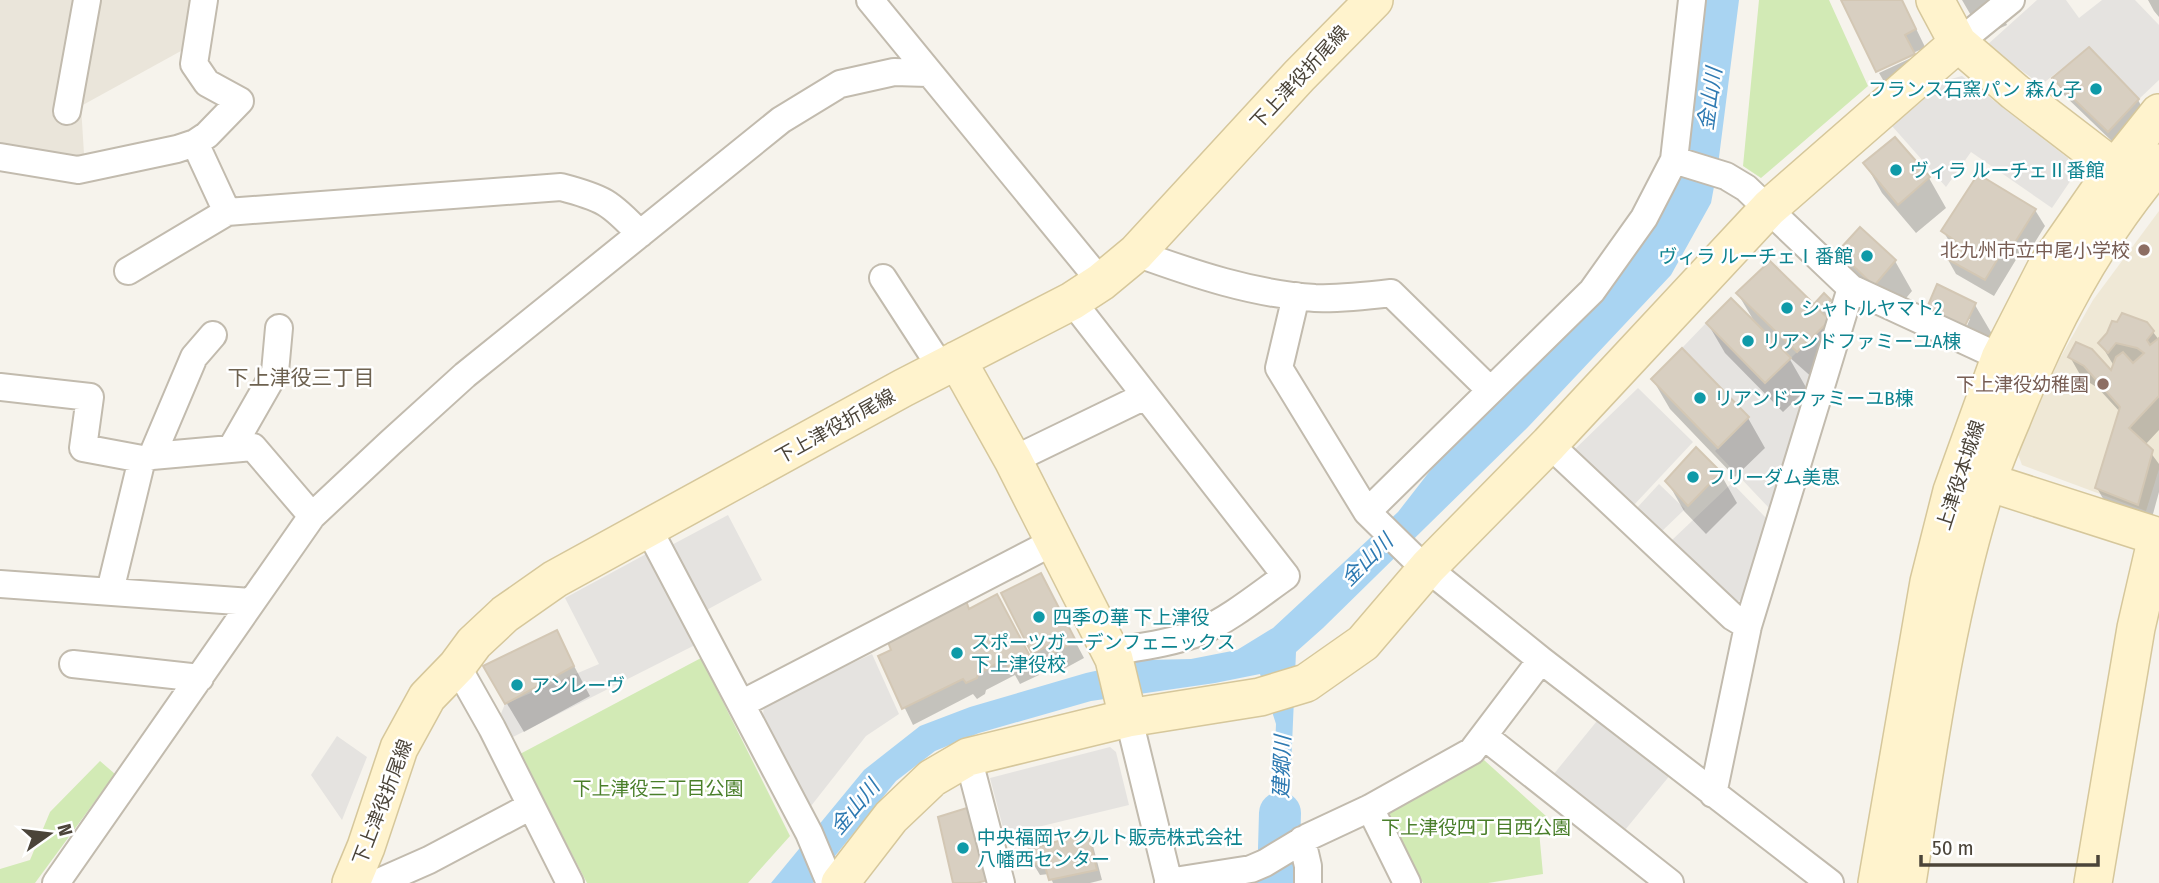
<svg xmlns="http://www.w3.org/2000/svg" width="2159" height="883" font-family="'Fira Sans Condensed','Noto Sans JP',sans-serif">
<rect width="100%" height="100%" fill="#f6f3ec"/>
<path fill="#eae5da" d="M0,0H198L190,46L81,106L84,154L67,156L0,144Z"/>
<path fill="#efe8d6" d="M2159,211V469L2146,511L2022,465L2018,454L2031,420L2059,360L2093,300Z"/>
<path fill="#d2eab5" d="M1759,0H1829L1868,86L1761,178L1743,166Z
M701,658L790,836L748,883H587L520,754Z
M1484,760L1547,817L1539,831L1543,874L1488,883H1423L1388,819V809Z
M100,761L115,774L35,883H0V869L30,860L50,812Z"/>
<path fill="#e5e3e0" d="M2037,0H2066L2079,18L2102,0H2135L2159,25V80L2139,99L2089,47L2041,85L1987,45Z
M1962,76L2068,158L2071,180L2052,208L1971,152L1946,187L1892,126L1947,80Z
M1830,320L1769,508L1715,451L1749,417L1682,348L1706,323L1765,383Z
M1638,388L1693,442L1633,506L1574,450Z
M1732,483L1767,519L1744,600L1731,602L1672,540Z
M1659,484L1685,509L1660,533L1635,510Z
M728,515L762,580L701,613L666,548Z
M648,553L697,644L511,738L500,716L505,704L599,664L565,598Z
M872,654L899,714L866,736L811,806L763,717L764,703Z
M1601,716L1671,774L1625,830L1553,775Z
M337,736L367,757L342,820L311,775Z
M1110,747L1116,752L1129,805L1005,835L990,778Z"/>
<path fill="#a9d4f2" d="M1705,0H1739L1718,165L1711,203L1671,275L1529,426L1323,628L1296,652L1288,838L1271,845L1276,724L1260,674L1215,683L1091,701L979,733L935,751L896,781L813,883H771L864,770L920,726L970,707L1086,673L1145,660L1191,659L1237,650L1273,628L1398,512L1433,467L1612,288L1656,221L1687,156Z"/>
<path fill="#0003" fill-rule="evenodd" d="M1843,0H1902L1927,51L1890,92L1879,73L1924,52L1922,49L1877,69Z
M1962,0H1995L2007,25L1983,36Z
M2148,0H2159V17L2154,11Z
M2055,79L2138,100L2147,116L2118,147L2064,95Z
M1865,163L1929,178L1946,208L1916,233L1882,193Z
M2035,210L2045,226L2024,260L2017,258L1994,296L1956,274L1947,258L1954,249L1943,231Z
M1840,252L1895,261L1912,291L1892,315L1857,282Z
M1738,294L1814,307L1829,301L1846,331L1815,380L1788,356L1807,389L1783,412L1725,353L1708,324L1754,321Z
M1975,305L1992,334L1981,357L1928,309ZM1966,319H1970L1962,337L1959,336Z
M2153,332L2159,340V430L2145,445L2159,464V492L2150,525L2109,509L2097,488L2120,412L2098,388L2082,378L2070,357L2111,373L2114,366L2100,343Z
M1653,380L1748,418L1765,448L1735,477L1670,409Z
M1720,473L1737,503L1706,534L1684,511L1667,481Z
M1049,592L1084,658L1062,670L1058,662L1043,669L1034,653Z
M969,611L1006,612L1039,675L1020,684L1015,675L986,690L985,694L977,699L973,694L913,725L880,657Z
M556,632L590,696L524,732L485,667Z
M1087,835L1093,846L1102,880L1090,883H1053L1049,874L1040,875L1034,865Z"/>
<g fill="none" stroke-linecap="round" stroke-linejoin="round">
<path stroke="#a9d4f2" stroke-width="42" d="M1278,883L1280,813"/>
</g>
<path fill="#d8cfc1" stroke="#d3c7b4" stroke-width="2" d="M1841,0H1902L1916,29L1905,35L1915,54L1876,72Z
M2089,47L2139,99L2108,132L2052,78Z
M1895,137L1930,177L1898,205L1863,163Z
M1978,174L2036,209L2014,244L2008,242L1985,280L1945,258L1957,242L1941,231Z
M1860,227L1896,260L1874,286L1838,251Z
M1770,261L1814,304L1824,293L1831,300L1820,311L1830,320L1797,352L1736,293Z
M1937,284L1976,303L1964,328L1926,310Z
M1731,298L1791,358L1765,383L1706,323Z
M2122,313L2147,322L2154,331L2147,340L2150,345L2159,338V396L2129,428L2153,450L2138,505L2095,488L2120,407L2084,366L2068,357L2076,342L2092,349L2111,370L2116,357L2123,352L2133,363L2144,353L2137,348L2116,343L2108,353L2098,343L2107,333L2112,321L2117,322Z
M1682,348L1749,417L1718,448L1651,379Z
M1696,447L1721,472L1688,506L1665,481Z
M1041,573L1076,641L1051,654L1047,646L1032,654L1001,593Z
M997,594L1031,658L1009,668L1005,659L978,674L977,678L966,683L963,679L902,709L878,656L891,650L888,642L966,601L969,609Z
M557,630L574,666L505,704L483,666Z
M970,807L988,880L977,883H953L938,817Z
M1088,833L1097,870L1049,880L1044,863L1032,865L1029,849Z"/>
<g fill="none" stroke-linecap="round" stroke-linejoin="round">
<g stroke="#c2bbae" stroke-width="30">
<path id="street" d="M870,0L1101,282
M1958,43L2011,0
M67,111L87,0
M0,157L78,170L177,149L195,143L207,135L240,101L207,83L194,64L204,0
M1674,160L1726,176L1746,188L1851,288L2015,364
M227,212L561,187C603,198 610,202 640,234
M1136,253C1194,274 1253,294 1315,298C1340,299 1366,296 1391,293L1490,390
M128,271L227,212L195,143
M883,278L942,369
M1296,296L1279,368L1367,512L1412,556L1541,660L1830,883
M1072,301L1286,576C1259,595 1230,619 1200,632C1172,643 1140,647 1110,652
M0,387L90,397L83,448L142,459L152,456L253,447L312,516
M1549,444L1733,617L1748,626
M231,449L275,372L279,328
M152,456L194,357L213,335
M1013,460L1145,396
M1367,512L1592,291L1644,218L1674,160L1692,0
M648,528L809,833L830,883
M0,584L251,602
M110,591L142,459
M73,664L200,678
M457,666L492,728L570,883
M1125,703L1169,883
M741,704L1055,541
M1485,737L1670,883
M968,757L1001,883
M1713,794L1748,626L1851,288
M1370,808L1407,883
M1302,840L1308,866V883
M1168,882L1251,869L1265,863L1308,837L1370,808L1472,751L1541,660
M56,883L312,516L390,443L465,375L781,120L840,84L894,72L928,73
M377,883L429,860L531,806"/>
</g>
<g stroke="#d6c79b" stroke-width="40">
<path id="secondary" d="M1935,0L1958,43L2015,92L2135,184
M957,360L1013,460L1114,659L1124,701
M1963,474L2159,537
M351,883L366,847L399,748L427,697L457,666L474,643L505,614L555,579L903,388L1072,301L1101,282L1136,253L1299,76L1374,0
M840,883L891,817L932,778L968,757L1128,718L1260,697L1306,683L1363,643L1428,567L1549,444L1769,208L1958,43
M1877,883L1929,582L1952,491L2000,358L2047,266L2115,168L2159,113
M1907,883C1928,749 1946,612 1987,483C1994,461 2003,440 2012,419C2049,325 2094,240 2159,163
M2093,883L2136,628L2157,537"/>
</g>
<use href="#street" stroke="#fff" stroke-width="26"/>
<use href="#secondary" stroke="#fff3cd" stroke-width="37"/>
</g>
<g fill="#0f9aa8" stroke="#fff" stroke-width="2.5">
<circle cx="2096" cy="89" r="7"/>
<circle cx="1896" cy="170" r="7"/>
<circle cx="1867" cy="256" r="7"/>
<circle cx="1787" cy="308" r="7"/>
<circle cx="1748" cy="341" r="7"/>
<circle cx="1700" cy="398" r="7"/>
<circle cx="1693" cy="477" r="7"/>
<circle cx="1039" cy="617" r="7"/>
<circle cx="957" cy="653" r="7"/>
<circle cx="517" cy="685" r="7"/>
<circle cx="963" cy="848" r="7"/>
</g>
<g fill="#8d6e63" stroke="#fff" stroke-width="2.5">
<circle cx="2144" cy="250" r="7"/>
<circle cx="2103" cy="384" r="7"/>
</g>
<g text-anchor="middle" stroke-width="5" stroke-linejoin="round" paint-order="stroke">
<g font-size="19" fill="#4b4439" stroke="#fff">
<text transform="translate(1299 77) rotate(-47)" y="7">下上津役折尾線</text>
<text transform="translate(835 426) rotate(-29)" y="7">下上津役折尾線</text>
<text transform="translate(1960 475) rotate(-72)" y="7">上津役本城線</text>
<text transform="translate(382 802) rotate(-69)" y="7">下上津役折尾線</text>
</g>
<g font-size="19" fill="#0d838f" stroke="#fff" text-anchor="start">
<text x="2082" y="96" text-anchor="end">フランス石窯パン 森ん子</text>
<text x="1910" y="177">ヴィラ ルーチェⅡ番館</text>
<text x="1853" y="263" text-anchor="end">ヴィラ ルーチェⅠ番館</text>
<text x="1801" y="315">シャトルヤマト2</text>
<text x="1762" y="348">リアンドファミーユA棟</text>
<text x="1714" y="405">リアンドファミーユB棟</text>
<text x="1707" y="484">フリーダム美恵</text>
<text x="1053" y="624">四季の華 下上津役</text>
<text x="971" y="649">スポーツガーデンフェニックス<tspan x="971" dy="22">下上津役校</tspan></text>
<text x="531" y="692">アンレーヴ</text>
<text x="977" y="844">中央福岡ヤクルト販売株式会社<tspan x="977" dy="22">八幡西センター</tspan></text>
</g>
<g font-size="19" fill="#785e54" stroke="#fff" text-anchor="end">
<text x="2130" y="257">北九州市立中尾小学校</text>
<text x="2089" y="391">下上津役幼稚園</text>
</g>
<g font-size="19" fill="#4a7f2a" stroke="#fff">
<text x="658" y="795">下上津役三丁目公園</text>
<text x="1476" y="834">下上津役四丁目西公園</text>
</g>
<g font-size="21" font-style="italic" fill="#2e7ab2" stroke="#fff">
<text transform="translate(1710 99) rotate(-82)" y="7">金山川</text>
<text transform="translate(1367 560) rotate(-45)" y="7">金山川</text>
<text transform="translate(1282 767) rotate(-88)" y="7">建郷川</text>
<text transform="translate(855 807) rotate(-50)" y="7">金山川</text>
</g>
<g font-size="21" fill="#6e6250" stroke="#fff">
<text x="301" y="385">下上津役三丁目</text>
</g>
</g>
<g transform="translate(49 834) rotate(76)" stroke="#ffffff" stroke-width="5" paint-order="stroke">
<path d="M0-5L12 26L0 18L-12 26Z" fill="#4b4439"/>
<text y="-10" font-size="19" font-weight="bold" text-anchor="middle" fill="#4b4439">N</text>
</g>
<path d="M1921 855v10h177v-10" fill="none" stroke="#4b4439" stroke-width="3.5"/>
<text x="1932" y="855" font-size="21" fill="#4b4439" stroke="#ffffff" stroke-width="5" paint-order="stroke">50 m</text>
</svg>
